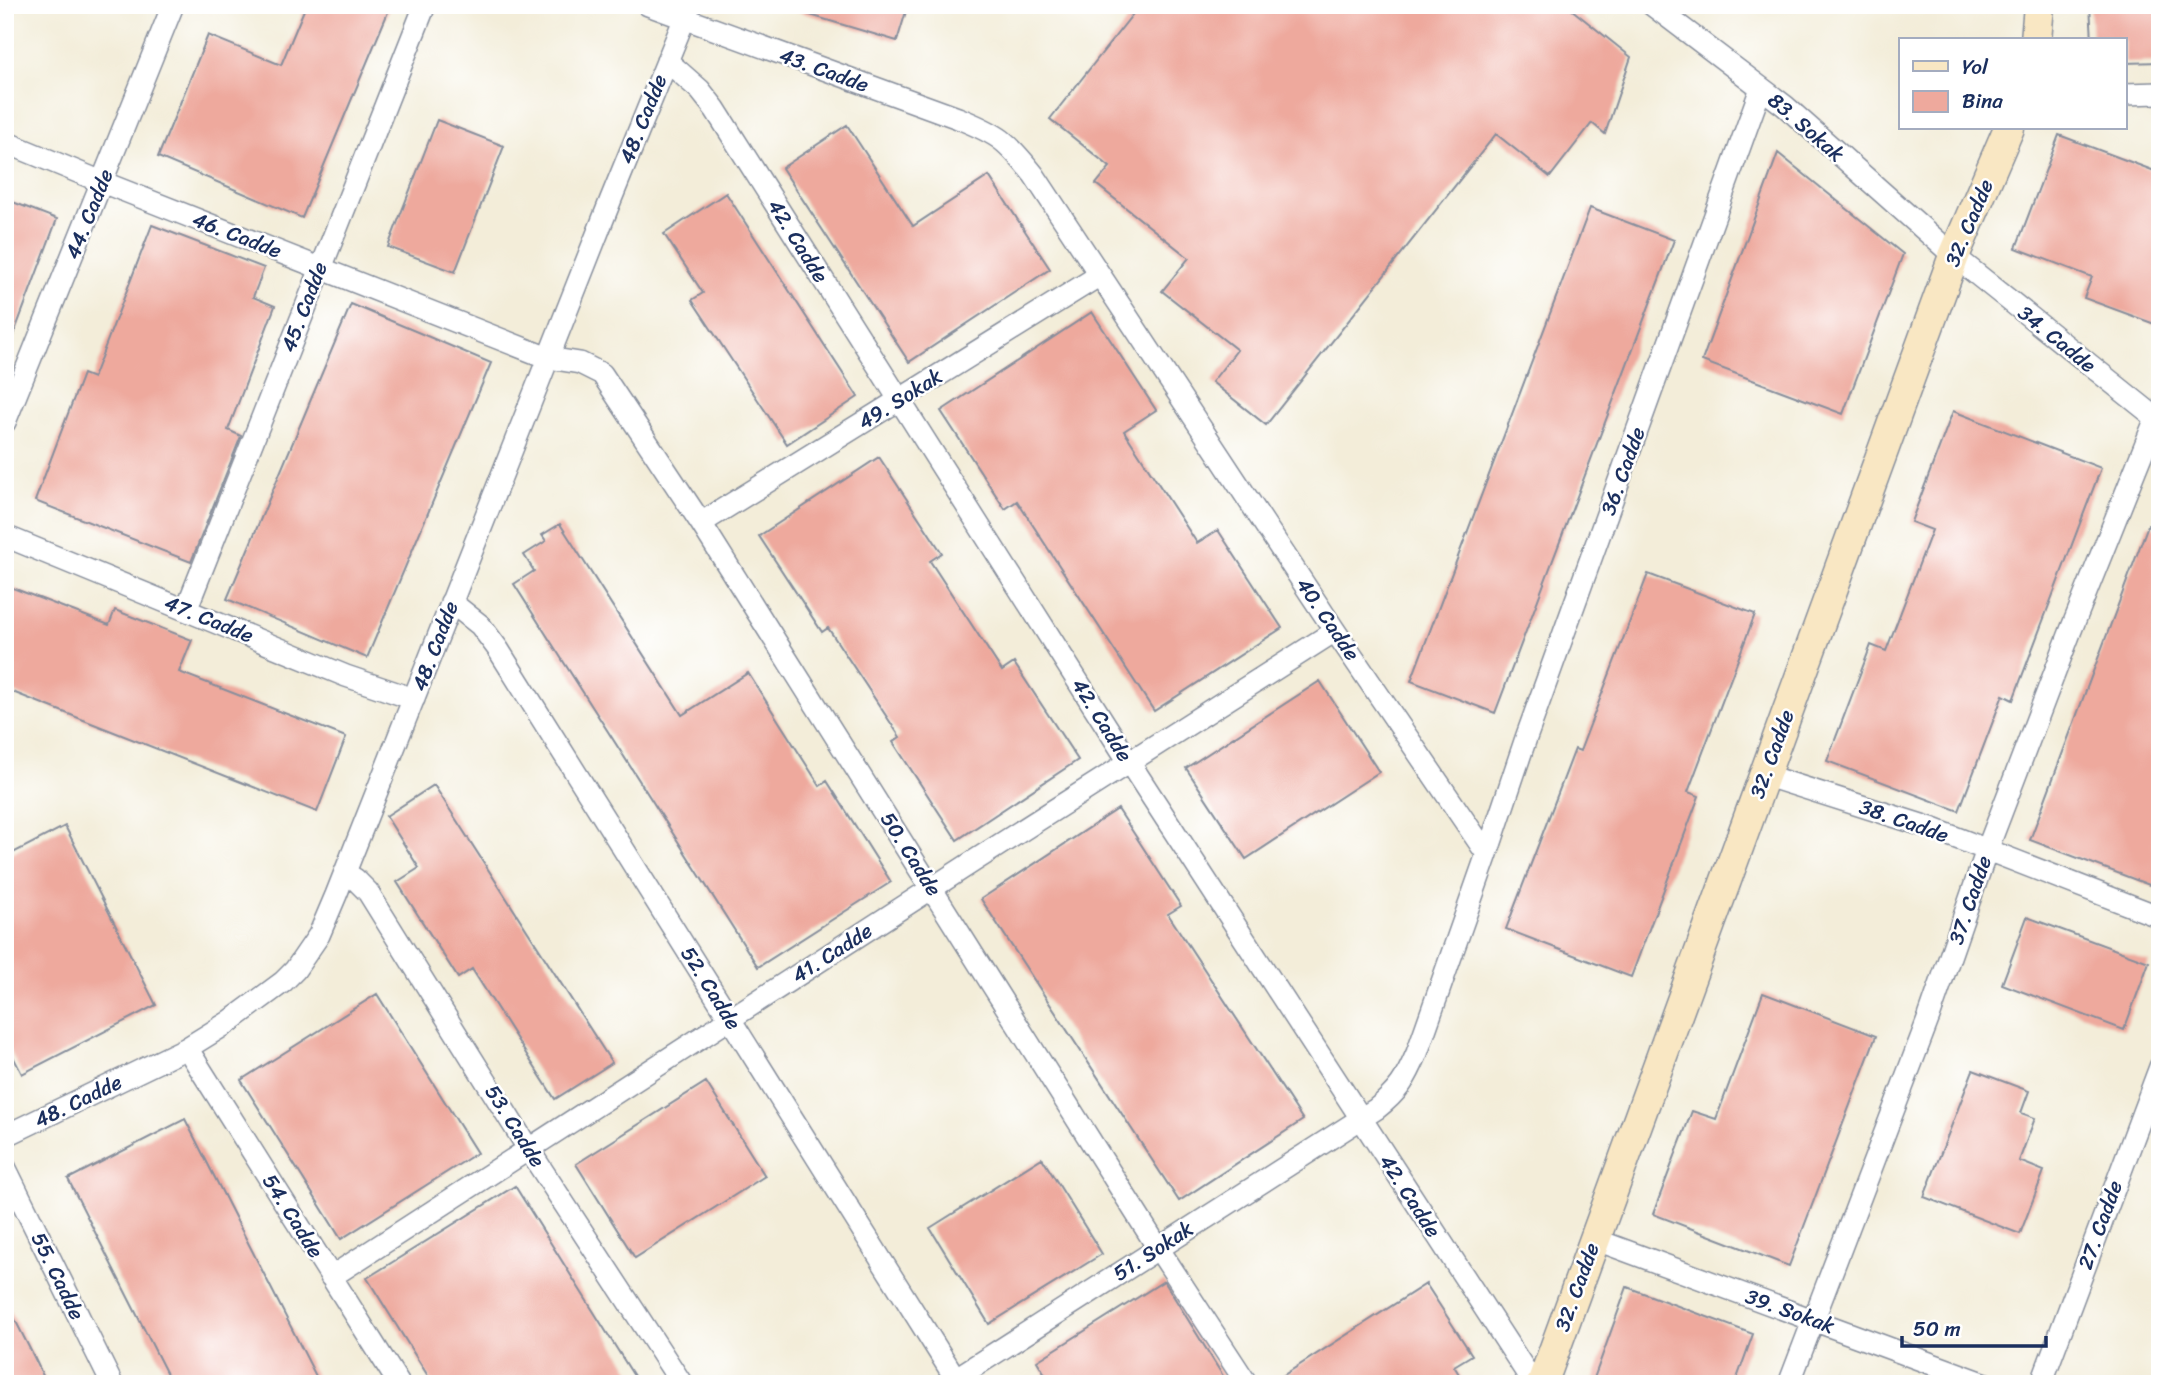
<svg xmlns="http://www.w3.org/2000/svg" width="2165" height="1389" font-family="Sriracha,sans-serif">
<rect width="100%" height="100%" fill="#fff"/>
<filter id="ink" filterUnits="userSpaceOnUse"><feTurbulence type="fractalNoise" baseFrequency=".0143" numOctaves="2"/><feDisplacementMap in="SourceGraphic" scale="14" xChannelSelector="R" yChannelSelector="G"/><feConvolveMatrix kernelMatrix="1 2 1 2 8 2 1 2 1" color-interpolation-filters="sRGB"/></filter>
<filter id="wash" filterUnits="userSpaceOnUse"><feTurbulence type="fractalNoise" baseFrequency=".00686" numOctaves="4" result="noise"/><feDisplacementMap in="SourceGraphic" scale="28" xChannelSelector="R" yChannelSelector="G"/><feGaussianBlur stdDeviation="1.57" result="paint"/><feColorMatrix in="noise" values="0 0 0 0 0 0 0 0 0 0 0 0 0 0 0 0 0 1.4 0 .05"/><feComposite in="paint" operator="in"/></filter>
<g filter="url(#wash)">
<rect width="100%" height="100%" fill="#f3edd9"/>
<g id="blocks">
<path fill="#eea99d" d="M306,5H391L302,218L158,157L208,35L281,65Z
M790,5H908L897,41L790,9Z
M1140,5H1566L1631,57L1605,134L1592,123L1550,177L1496,134L1266,425L1212,382L1237,350L1162,291L1189,258L1096,184L1110,167L1050,119Z
M2090,5H2160V62L2125,63V40H2092Z
M437,120L504,146L455,272L388,247Z
M847,125L913,226L989,176L1050,269L909,362L782,168Z
M2059,135L2160,173V326L2084,298L2092,277L2016,248Z
M1778,153L1903,254L1843,414L1702,361Z
M726,193L858,397L787,444L692,300L703,293L664,234Z
M5,199L57,219L7,352L5,351Z
M1590,208L1674,240L1495,713L1411,681Z
M152,225L264,268L253,297L275,306L228,430L241,436L191,562L35,501L83,374L93,378Z
M351,304L491,363L367,658L227,599Z
M1092,312L1156,410L1124,431L1197,543L1218,530L1282,628L1154,711L1017,501L1005,509L941,411Z
M1953,411L2101,468L2013,700L2003,695L1959,811L1827,761L1871,645L1886,651L1932,530L1911,522Z
M879,457L942,553L930,561L1002,671L1014,663L1078,760L957,840L893,742L900,737L828,628L822,632L759,536Z
M560,524L682,715L748,673L820,786L827,781L891,882L758,967L514,584L534,571L524,555L546,541L542,535Z
M2148,525L2160,529V889L2030,840Z
M1648,574L1755,614L1688,792L1699,796L1631,977L1506,929L1575,749L1580,751Z
M5,585L109,625L115,610L192,640L179,672L346,737L317,812L5,689Z
M1320,681L1379,772L1246,859L1186,768Z
M434,785L612,1063L555,1099L472,969L458,978L397,882L419,868L386,816Z
M1118,809L1181,906L1168,914L1303,1120L1179,1201L981,899Z
M65,826L156,1005L22,1074L5,1041V857Z
M2027,917L2149,962L2124,1030L2002,984Z
M1763,993L1876,1036L1789,1266L1653,1214L1692,1111L1716,1119Z
M377,994L477,1153L341,1239L241,1080Z
M1973,1070L2029,1091L2021,1113L2035,1118L2019,1161L2044,1171L2020,1234L1924,1197Z
M706,1082L765,1176L635,1258L576,1164Z
M185,1119L320,1384H172L68,1179Z
M1042,1158L1102,1254L989,1324L930,1228Z
M515,1186L617,1349L639,1384H433L367,1278Z
M1164,1281L1228,1384H1051L1037,1361Z
M1426,1284L1472,1355L1454,1366L1465,1384H1270Z
M1627,1287L1753,1334L1735,1384H1592Z
M5,1300L34,1357L47,1384H5Z"/>
</g>
</g>
<g filter="url(#ink)">
<use href="#blocks" fill-opacity="0" stroke="#878e9c" stroke-width="2"/>
<g fill="none" stroke-linecap="round" stroke-linejoin="round">
<g stroke="#878e9c" stroke-width="24">
<path id="street" d="M648,5L958,118C1000,135 1006,140 1034,175L1335,631L1487,854L1417,1053C1406,1079 1399,1091 1376,1109L947,1384
M1652,5L1785,106L1954,256L2160,421
M667,61L700,90L715,109L1129,762L1534,1384
M2125,94L2160,93
M5,142L102,182L548,358L580,363L602,374L701,523L1158,1248L1247,1384
M5,422L173,5
M701,523L1100,275
M5,536L346,676L414,699
M451,602L480,625L498,649L959,1384
M186,610L425,5
M1764,775L1931,828L2160,917
M1487,854L1526,738L1761,88
M345,873L355,879L368,892L529,1150L682,1384
M187,1048L399,1384
M5,1136L187,1048L229,1022L283,982L295,970L319,935L336,895L611,199L690,5
M5,1167L112,1384
M1594,1239L1986,1384
M331,1277L974,861L1335,631
M1789,1384L1929,1017L1987,850L2071,630L2156,418
M2041,1384L2160,1067"/>
</g>
<g stroke="#878e9c" stroke-width="33">
<path id="secondary" d="M2036,40L2039,5
M1542,1384L1954,256L2009,128"/>
</g>
<use href="#street" stroke="#fff" stroke-width="21"/>
<use href="#secondary" stroke="#f9e7c3" stroke-width="30"/>
</g>
</g>
<g text-anchor="middle" stroke-width="5" stroke-linejoin="round" paint-order="stroke">
<g font-size="21" fill="#1b2f5e" stroke="#fff">
<text transform="translate(824 70) rotate(20)" y="7">43. Cadde</text>
<text transform="translate(643 119) rotate(-68)" y="7">48. Cadde</text>
<text transform="translate(1806 127) rotate(41)" y="7">83. Sokak</text>
<text transform="translate(89 214) rotate(-68)" y="7">44. Cadde</text>
<text transform="translate(1969 223) rotate(-67)" y="7">32. Cadde</text>
<text transform="translate(237 235) rotate(21)" y="7">46. Cadde</text>
<text transform="translate(798 241) rotate(58)" y="7">42. Cadde</text>
<text transform="translate(304 307) rotate(-69)" y="7">45. Cadde</text>
<text transform="translate(2057 339) rotate(39)" y="7">34. Cadde</text>
<text transform="translate(900 399) rotate(-32)" y="7">49. Sokak</text>
<text transform="translate(1623 471) rotate(-70)" y="7">36. Cadde</text>
<text transform="translate(209 619) rotate(22)" y="7">47. Cadde</text>
<text transform="translate(1328 619) rotate(56)" y="7">40. Cadde</text>
<text transform="translate(435 646) rotate(-69)" y="7">48. Cadde</text>
<text transform="translate(1102 720) rotate(58)" y="7">42. Cadde</text>
<text transform="translate(1772 754) rotate(-70)" y="7">32. Cadde</text>
<text transform="translate(1904 821) rotate(19)" y="7">38. Cadde</text>
<text transform="translate(911 854) rotate(58)" y="7">50. Cadde</text>
<text transform="translate(1970 900) rotate(-71)" y="7">37. Cadde</text>
<text transform="translate(832 953) rotate(-33)" y="7">41. Cadde</text>
<text transform="translate(711 988) rotate(58)" y="7">52. Cadde</text>
<text transform="translate(78 1101) rotate(-26)" y="7">48. Cadde</text>
<text transform="translate(515 1126) rotate(58)" y="7">53. Cadde</text>
<text transform="translate(1410 1196) rotate(57)" y="7">42. Cadde</text>
<text transform="translate(293 1216) rotate(58)" y="7">54. Cadde</text>
<text transform="translate(2100 1225) rotate(-70)" y="7">27. Cadde</text>
<text transform="translate(1153 1251) rotate(-33)" y="7">51. Sokak</text>
<text transform="translate(58 1276) rotate(64)" y="7">55. Cadde</text>
<text transform="translate(1577 1287) rotate(-70)" y="7">32. Cadde</text>
<text transform="translate(1790 1311) rotate(20)" y="7">39. Sokak</text>
</g>
</g>
<rect width="2165" height="1389" fill="none" stroke="#fff" stroke-width="28"/>
<rect x="1899" y="38" width="228" height="91" fill="#ffffff" stroke="#a4acbf" stroke-width="2"/>
<rect x="1913" y="61" width="35" height="10" fill="#f9e7c3" stroke="#a4acbf" stroke-width="2"/>
<text x="1962" y="74" font-size="21" fill="#1b2f5e">Yol</text>
<rect x="1913" y="91" width="35" height="21" fill="#eea99d" stroke="#a4acbf" stroke-width="2"/>
<text x="1962" y="108" font-size="21" fill="#1b2f5e">Bina</text>
<path d="M1902 1336v10h144v-10" fill="none" stroke="#1b2f5e" stroke-width="3.5"/>
<text x="1913" y="1336" font-size="21" fill="#1b2f5e" stroke="#ffffff" stroke-width="5" paint-order="stroke">50 m</text>
</svg>
